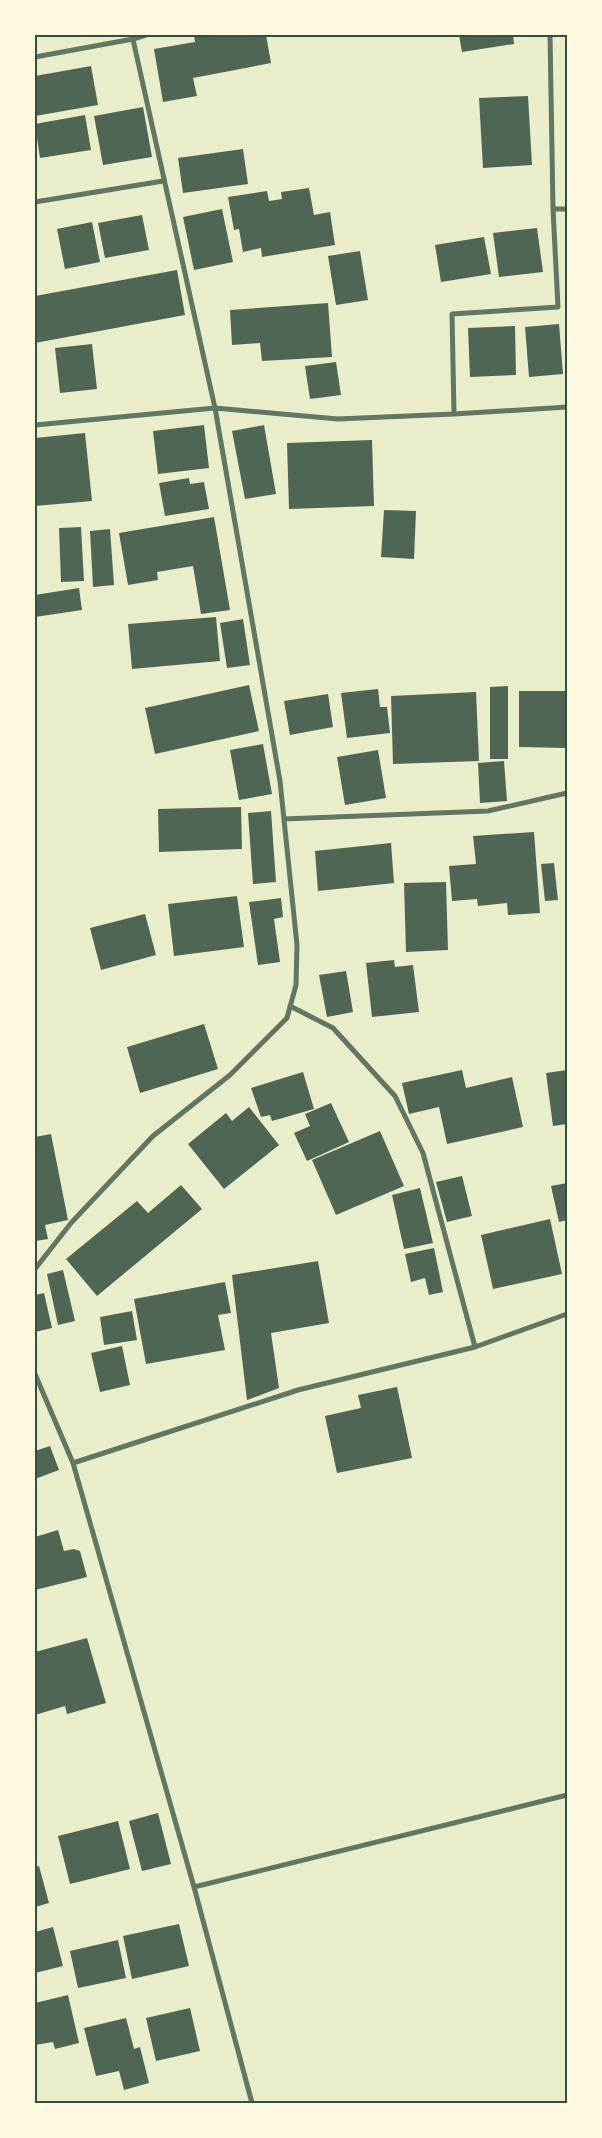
<svg xmlns="http://www.w3.org/2000/svg" width="602" height="2138" font-family="'Source Serif 4',serif">
<rect width="100%" height="100%" fill="#e9edc9"/>
<path fill="#4f6655" d="M194,35H266L271,63L193,78L197,96L163,102L154,49L195,42Z
M459,35H513L514,44L462,52Z
M91,66L98,105L35,116V76Z
M528,96L532,165L483,168L479,98Z
M143,107L152,157L103,165L94,116Z
M85,115L91,150L40,158L35,124Z
M243,149L248,184L183,193L178,158Z
M309,188L314,215L330,212L335,245L262,257L261,248L243,252L239,229L234,230L228,197L267,191L269,201L282,199L281,192Z
M222,209L233,262L194,270L183,217Z
M142,215L149,250L105,258L98,223Z
M92,222L100,262L65,269L57,229Z
M537,228L543,272L499,277L493,233Z
M484,237L491,274L441,282L435,245Z
M360,251L368,300L336,305L328,256Z
M177,270L185,315L35,343V296Z
M328,303L332,357L262,361L260,343L232,345L230,310Z
M559,324L563,374L529,377L525,327Z
M515,326L516,375L470,377L468,328Z
M92,344L97,389L60,393L55,348Z
M336,362L341,395L310,399L305,366Z
M204,425L209,468L158,474L153,431Z
M264,425L276,494L245,499L232,431Z
M85,433L92,501L35,506V438Z
M372,440L374,506L289,509L287,443Z
M189,478L190,484L204,482L209,509L165,516L159,483Z
M384,510L416,511L414,559L381,557Z
M214,517L230,610L201,614L193,566L157,572L158,580L128,585L119,533Z
M81,527L84,581L61,582L59,528Z
M110,529L114,585L93,587L90,531Z
M79,588L82,610L35,617V595Z
M216,617L220,661L132,669L128,624Z
M243,619L250,665L227,668L220,623Z
M249,685L259,731L155,754L145,708Z
M508,686V759H490V687Z
M378,689L380,707H387L390,733L347,738L341,693Z
M519,691H567L566,748L519,747Z
M476,692L479,761L393,764L391,696Z
M328,694L333,727L290,735L284,701Z
M263,744L272,794L239,800L230,750Z
M378,750L386,798L345,805L337,757Z
M504,761L507,801L480,803L478,763Z
M241,807L242,849L159,852L158,809Z
M271,811L276,882L253,884L248,813Z
M534,832L540,913L508,915L507,903L478,906L477,899L452,901L449,866L476,864L473,836Z
M391,843L394,883L318,891L315,851Z
M554,863L558,900L545,901L541,864Z
M446,882L448,950L406,952L404,883Z
M237,896L244,947L174,956L168,904Z
M281,898L283,917L274,919L280,962L258,965L249,902Z
M145,914L156,955L101,970L90,928Z
M394,960L395,967L413,965L419,1012L372,1017L366,963Z
M346,971L353,1012L327,1017L319,975Z
M204,1024L218,1069L140,1093L127,1047Z
M462,1070L466,1088L512,1077L523,1127L447,1144L439,1107L409,1114L402,1083Z
M567,1070V1124L553,1126L546,1073Z
M303,1072L314,1109L272,1121L270,1115L261,1117L251,1088Z
M331,1103L349,1142L307,1161L294,1133L310,1126L305,1114Z
M249,1107L279,1145L224,1189L188,1144L226,1113L232,1121Z
M380,1131L404,1186L336,1215L312,1160Z
M51,1134L68,1220L45,1225L48,1239L35,1241V1137Z
M462,1176L472,1216L447,1222L436,1182Z
M567,1183V1220L559,1222L551,1186Z
M181,1185L202,1209L97,1296L66,1259L137,1201L148,1213Z
M420,1188L433,1243L404,1249L392,1195Z
M550,1219L562,1274L493,1289L481,1235Z
M434,1248L443,1292L429,1295L425,1278L411,1282L405,1254Z
M318,1261L329,1323L271,1333L279,1388L247,1400L232,1275Z
M63,1270L75,1321L58,1325L47,1274Z
M225,1282L231,1313L218,1315L225,1350L146,1364L134,1299Z
M44,1293L52,1328L35,1332V1295Z
M132,1311L137,1340L104,1345L100,1317Z
M122,1346L130,1385L100,1392L91,1353Z
M397,1387L412,1458L337,1473L325,1416L361,1408L358,1395Z
M50,1446L59,1470L35,1479V1451Z
M58,1530L64,1551L74,1549L80,1551L87,1577L35,1590V1537Z
M87,1638L106,1703L67,1714L65,1706L35,1715V1652Z
M158,1813L171,1864L142,1871L129,1821Z
M118,1821L130,1869L70,1884L58,1836Z
M39,1866L49,1903L35,1907V1867Z
M179,1924L189,1966L132,1979L123,1936Z
M53,1927L63,1966L35,1973V1932Z
M118,1940L126,1978L78,1988L70,1951Z
M68,1995L79,2043L55,2049L53,2042L35,2045V2003Z
M190,2008L200,2051L156,2061L146,2018Z
M126,2018L134,2049L140,2047L149,2083L124,2090L119,2071L96,2076L84,2028Z"/>
<g fill="none" stroke-linecap="round" stroke-linejoin="round">
<path stroke="#617663" stroke-width="5" d="M550,35L553,209H567
M35,57L133,39L146,35
M35,202L163,181
M454,414L452,314L558,307L553,209
M35,425L215,408L338,419L454,414L567,407
M284,819L488,811L567,793
M290,1006L333,1028L395,1096L423,1153L475,1347
M35,1269L71,1223L153,1136L230,1075L287,1018L296,985L297,945L280,781L215,408L132,35
M35,1374L73,1463L194,1887L252,2103
M73,1463L298,1390L475,1347L567,1314
M194,1887L567,1795"/>
</g>
<rect width="602" height="2138" fill="none" stroke="#fefae0" stroke-width="72"/>
<rect x="36" y="36" width="530" height="2066" fill="none" stroke="#344e41" stroke-width="2"/>
</svg>
